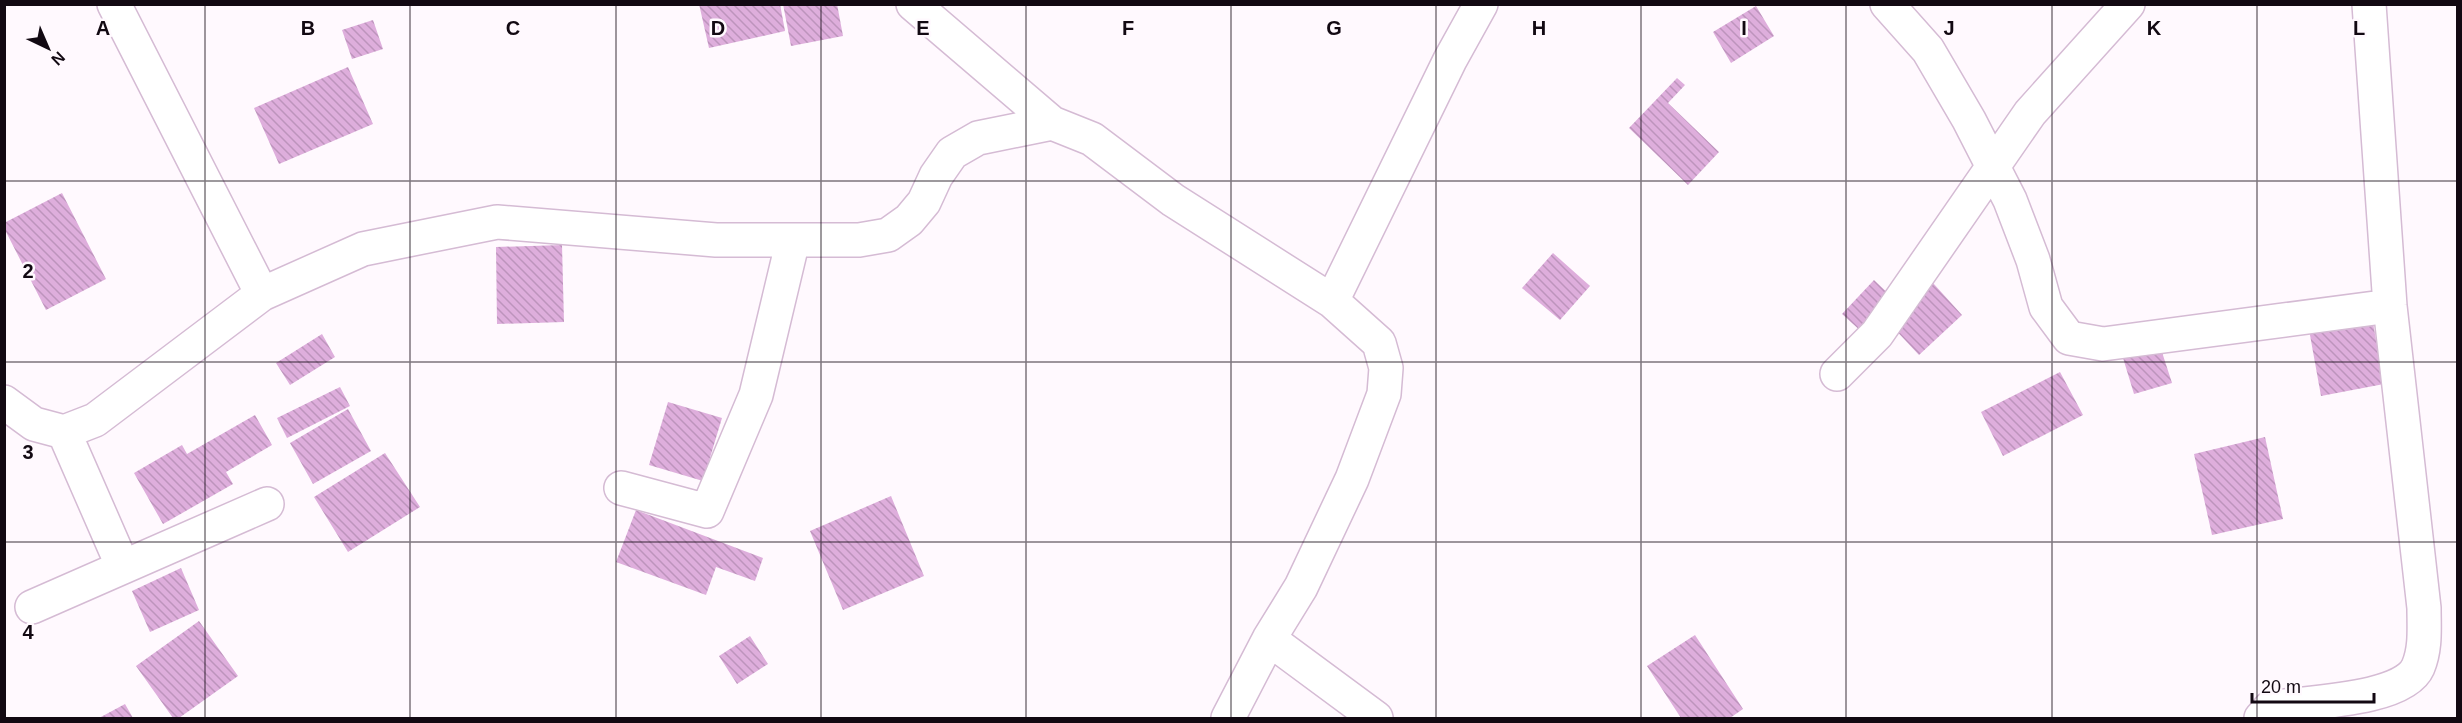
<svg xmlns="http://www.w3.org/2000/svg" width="2462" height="723" font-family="Helvetica,sans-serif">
<defs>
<pattern id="building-back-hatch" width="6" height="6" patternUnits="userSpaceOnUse" patternTransform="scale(1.5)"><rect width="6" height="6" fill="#deaedc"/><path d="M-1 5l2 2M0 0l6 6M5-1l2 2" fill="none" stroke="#bd94bc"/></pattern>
</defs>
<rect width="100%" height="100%" fill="#fff9fe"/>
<path fill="url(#building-back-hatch)" d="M699,4H780L785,31L709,48Z
M783,4H837L843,36L791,46Z
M1756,6L1774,36L1731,63L1713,32Z
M373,20L383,49L352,59L342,30Z
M348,67L373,124L279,164L254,108Z
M1677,78L1685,85L1668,103L1719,152L1688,185L1629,128Z
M62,193L106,279L46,310L4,228V223Z
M562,245L564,322L497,324L496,247Z
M1553,253L1590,286L1560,320L1522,288Z
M1874,280L1896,301L1864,334L1842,314Z
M1933,283L1962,315L1919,355L1889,323Z
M2371,312L2384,384L2321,396L2308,324Z
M322,334L335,357L290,385L276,363Z
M2160,346L2172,383L2134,394L2123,358Z
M2060,372L2083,415L2003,456L1981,412Z
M340,387L350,406L287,438L277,418Z
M668,402L722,418L703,481L649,465Z
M348,409L371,451L313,484L290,443Z
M255,415L272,445L226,472L233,484L163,524L134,473L182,445L187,454Z
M2265,437L2283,519L2212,535L2194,454Z
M385,453L420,507L348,552L314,497Z
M891,496L924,576L843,610L810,531Z
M636,510L763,558L755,581L716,567L706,595L616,562Z
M181,568L199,610L150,632L132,591Z
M199,621L238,676L179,718H173L136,666Z
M1695,635L1743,709L1730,718H1681L1647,666Z
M750,636L768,664L737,684L719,656Z
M125,704L133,718H99Z"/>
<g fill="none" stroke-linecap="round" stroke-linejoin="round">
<g stroke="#d5bbd4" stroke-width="36">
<path id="minor" d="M114,4L262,294
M913,4L1052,123
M1887,4L1928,50L1969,120L2010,200L2033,260L2046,307L2069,338L2103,344L2390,306
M1332,301L1450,60L1481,4
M1837,374L1877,334L2030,113L2128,4
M4,402L34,424L64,432L95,420L262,294L363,249L497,222L716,240H859L888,235L909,220L924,202L936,176L952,153L978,138L1052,123L1092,139L1173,200L1332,301L1379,343L1386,368L1384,394L1352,479L1301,587L1269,639L1228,718
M64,432L123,567
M621,488L707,511L756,395L793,240
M32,607L267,504
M1269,639L1376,718
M2261,718L2270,708C2304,702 2403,701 2418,667C2426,648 2424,628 2424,608L2390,306L2369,4"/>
</g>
<use href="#minor" stroke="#fff" stroke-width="33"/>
</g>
<path fill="none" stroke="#120912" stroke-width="1.5" stroke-opacity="0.55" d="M205,4V718M410,4V718M616,4V718M821,4V718M1026,4V718M1231,4V718M1436,4V718M1641,4V718M1846,4V718M2052,4V718M2257,4V718M4,181H2458M4,362H2458M4,542H2458"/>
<g font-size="20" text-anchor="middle" font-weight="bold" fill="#120912" stroke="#fff9fe" stroke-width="5" stroke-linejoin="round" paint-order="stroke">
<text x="103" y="35">A</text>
<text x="308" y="35">B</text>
<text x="513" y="35">C</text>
<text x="718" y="35">D</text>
<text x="923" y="35">E</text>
<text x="1128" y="35">F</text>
<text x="1334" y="35">G</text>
<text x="1539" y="35">H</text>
<text x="1744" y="35">I</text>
<text x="1949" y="35">J</text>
<text x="2154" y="35">K</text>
<text x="2359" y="35">L</text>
<text x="28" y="278">2</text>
<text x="28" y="459">3</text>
<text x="28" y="639">4</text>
</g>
<rect width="2462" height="723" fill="none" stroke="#120912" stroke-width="12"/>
<g transform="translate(48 48) rotate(136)" stroke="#fff9fe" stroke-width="4.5" paint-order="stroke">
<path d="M0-4.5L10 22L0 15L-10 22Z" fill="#120912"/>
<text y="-9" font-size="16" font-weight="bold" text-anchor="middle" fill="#120912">N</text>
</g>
<path d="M2252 693v9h122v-9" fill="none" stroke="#120912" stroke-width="3"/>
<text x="2261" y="693" font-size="18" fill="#120912" stroke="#fff9fe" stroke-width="4.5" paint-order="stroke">20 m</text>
</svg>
